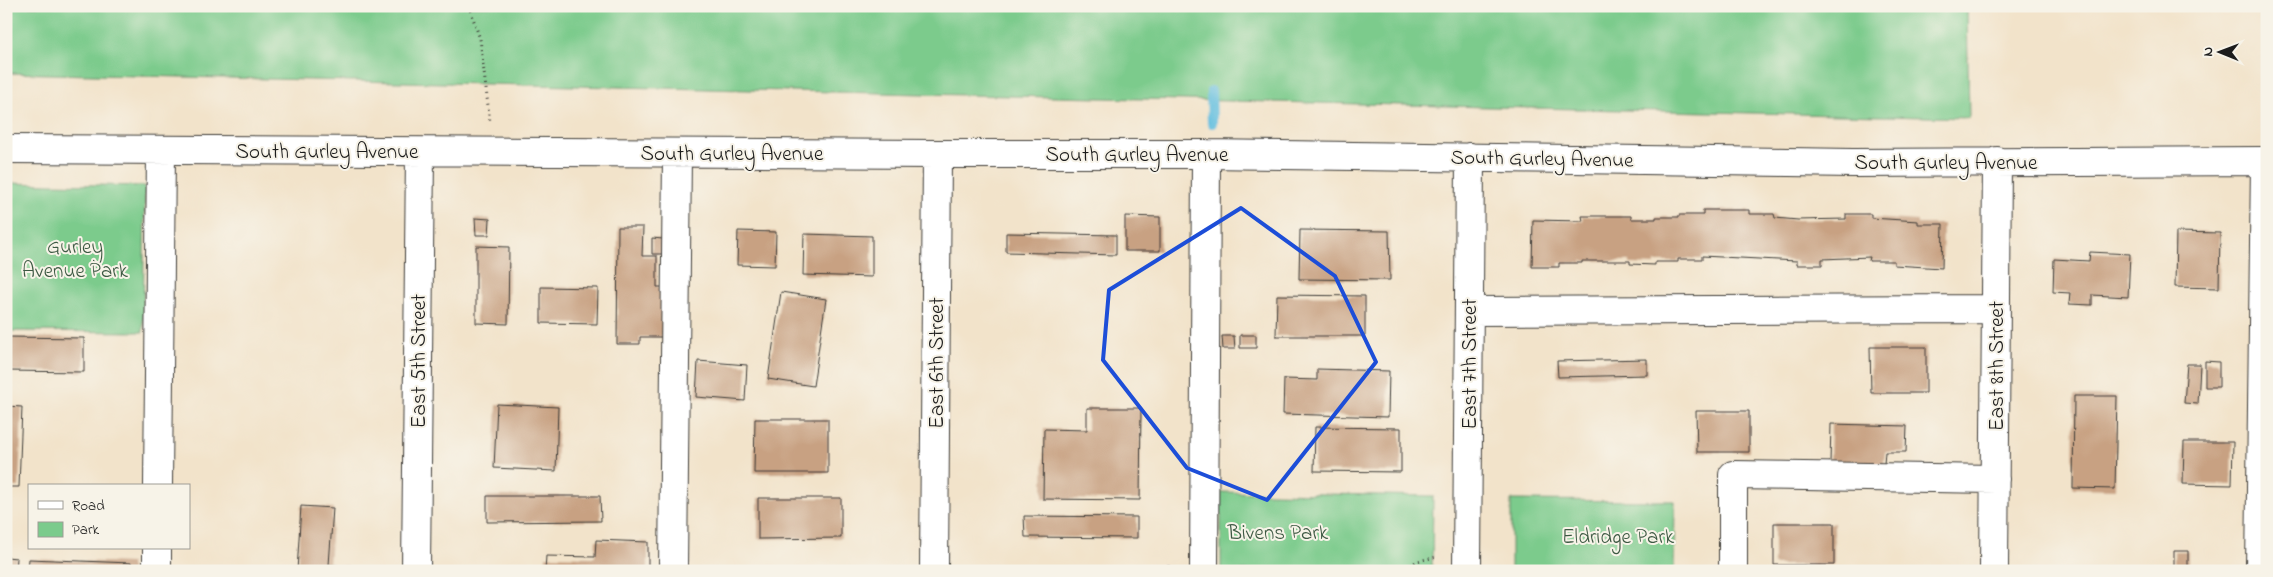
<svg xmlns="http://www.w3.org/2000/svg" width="2273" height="577" font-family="'Indie Flower',sans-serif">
<rect width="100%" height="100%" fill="#f7f3e8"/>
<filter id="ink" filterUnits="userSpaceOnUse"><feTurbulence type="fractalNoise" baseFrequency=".02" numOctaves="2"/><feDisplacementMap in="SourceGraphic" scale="10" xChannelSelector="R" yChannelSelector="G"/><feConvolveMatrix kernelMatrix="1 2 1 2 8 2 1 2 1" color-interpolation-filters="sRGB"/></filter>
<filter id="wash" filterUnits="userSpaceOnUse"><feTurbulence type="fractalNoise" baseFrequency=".0096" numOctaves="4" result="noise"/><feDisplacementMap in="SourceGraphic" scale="20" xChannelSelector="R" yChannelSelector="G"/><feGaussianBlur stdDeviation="1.12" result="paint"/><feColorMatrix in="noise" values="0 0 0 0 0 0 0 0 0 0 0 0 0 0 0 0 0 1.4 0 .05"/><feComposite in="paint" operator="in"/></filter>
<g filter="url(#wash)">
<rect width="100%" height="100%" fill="#f2e3ca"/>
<path fill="#7bcb8c" stroke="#4c7454" d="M6,6H1967L1969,118L6,73Z
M6,183L145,186L143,332L6,331Z
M1221,492L1433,496L1432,571H1221Z
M1511,500L1675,501L1674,571H1511Z"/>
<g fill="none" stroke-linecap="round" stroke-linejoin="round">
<path stroke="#61bedf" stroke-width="10" d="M1211,91L1212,123"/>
</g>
<g id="blocks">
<path fill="#c8a182" d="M1703,210H1749V214H1774L1775,218L1798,220L1846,219V214H1871V218L1918,221V224H1943L1942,268L1894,265V261H1869L1870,257L1822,259V265H1797V261L1702,256V259H1678V262H1655V265L1630,264V261H1582V263H1559V267H1532L1533,220L1583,221L1582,216H1631V219H1656V217H1679V215H1703Z
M1125,216L1160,217V251H1125Z
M475,218L490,219L489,235H476Z
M618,227H643L642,256H657V287H663L662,337H640V344H617Z
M1300,230L1389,231L1390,280L1299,279Z
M738,231L776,232L775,266L737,265Z
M2176,232L2220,233L2219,288L2175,287Z
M1006,233L1116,235V255L1006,252Z
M804,234L872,236V277L803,275Z
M652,238L663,239V254H652Z
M476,246L509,247L508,324L476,323Z
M2090,252L2130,254L2128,297L2092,295V305L2069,304L2070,293L2053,292L2054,259L2089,261Z
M541,287L598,288L597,324L541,323Z
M781,292L826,299L813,386L768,379Z
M1277,295L1365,296V336H1276Z
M1240,335H1256V348H1240Z
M1222,336H1234L1235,349H1223Z
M6,337L84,338V372L6,371Z
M1870,347H1926V393H1871Z
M1647,359V375L1558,377L1557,361Z
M698,361L747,365L745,401L696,397Z
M2205,361L2219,362V387H2205Z
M2187,364H2200L2198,404L2184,403Z
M1317,369L1389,371L1388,417L1283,414L1284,379L1317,380Z
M2074,396H2117L2115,489L2073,488Z
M497,404L558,407L556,471L494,468Z
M6,406L22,407L19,487H6Z
M1087,408H1141L1140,500L1043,499L1044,429L1087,430Z
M1696,411H1749V452H1697Z
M755,419H828V473H754Z
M1831,424L1907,426L1906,452H1885L1884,464L1830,463Z
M1315,427L1401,428V472L1314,471Z
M2184,442H2233L2232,485L2183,484Z
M487,496H600L601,521L487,522Z
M758,498H841V538L758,539Z
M301,506L333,508L329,565L349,566V571H297Z
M1024,516L1137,517V538L1025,537Z
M1774,523H1834V565H1774Z
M596,540L648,542V571H545L546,556L595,557Z
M2174,551H2188V568H2174Z
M6,557L17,558L16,571H6Z
M29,559L131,563V571H28Z
M1138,566H1170V571H1138Z"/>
</g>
</g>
<g filter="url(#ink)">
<use href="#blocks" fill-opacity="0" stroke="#3c3a36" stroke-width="1"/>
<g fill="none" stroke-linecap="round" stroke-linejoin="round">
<g stroke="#3c3a36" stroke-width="30">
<path id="minor" d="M6,149L937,154H1206L1853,163L2267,161
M1469,311L1996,309
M158,486L161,150
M157,571V548
M416,571L420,152
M673,571L677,153
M934,571L937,154
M1204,571L1206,154
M1467,571L1470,157
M1733,571V475L1995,479
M1994,571L1997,161
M2260,571L2265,161"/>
</g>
<path stroke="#3c3a36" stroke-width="3" stroke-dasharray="1 4" stroke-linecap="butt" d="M469,6L480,39L490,122
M1402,571L1417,561L1437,557"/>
<use href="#minor" stroke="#fff" stroke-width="28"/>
</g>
</g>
<path fill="none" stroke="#1d4ed8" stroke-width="4" stroke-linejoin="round" d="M1241,208L1335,276L1376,362L1267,500L1187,468L1103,360L1109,290Z"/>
<g text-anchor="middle" stroke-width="4" stroke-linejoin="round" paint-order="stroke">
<g font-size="21" fill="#1c1c1c" stroke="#f7f3e8">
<text x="327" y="158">South Gurley Avenue</text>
<text x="732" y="160">South Gurley Avenue</text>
<text x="1137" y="161">South Gurley Avenue</text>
<text transform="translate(1542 158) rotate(1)" y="7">South Gurley Avenue</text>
<text x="1946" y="169">South Gurley Avenue</text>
<text transform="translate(418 361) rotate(-90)" y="7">East 5th Street</text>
<text transform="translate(936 363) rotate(-90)" y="7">East 6th Street</text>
<text transform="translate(1469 364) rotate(-90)" y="7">East 7th Street</text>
<text transform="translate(1996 366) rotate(-90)" y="7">East 8th Street</text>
</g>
<g font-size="21" fill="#3d5943" stroke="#f7f3e8">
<text x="75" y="253">Gurley<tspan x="75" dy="24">Avenue Park</tspan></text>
<text x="1278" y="539">Bivens Park</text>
<text x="1618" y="543">Eldridge Park</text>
</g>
</g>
<rect width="2273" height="577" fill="none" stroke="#f7f3e8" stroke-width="25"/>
<rect x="28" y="484" width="162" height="65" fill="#f7f3e8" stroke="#9f9d96"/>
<rect x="38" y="501" width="25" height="8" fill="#ffffff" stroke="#9f9d96"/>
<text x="72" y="510" font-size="15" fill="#1c1c1c">Road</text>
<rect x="38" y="522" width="25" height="15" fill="#7bcb8c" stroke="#9f9d96"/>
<text x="72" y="534" font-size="15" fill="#1c1c1c">Park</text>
<g transform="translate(2220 52) rotate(271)" stroke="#f7f3e8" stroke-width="4" paint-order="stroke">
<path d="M0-4L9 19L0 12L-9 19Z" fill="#1c1c1c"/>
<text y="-8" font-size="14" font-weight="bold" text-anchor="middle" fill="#1c1c1c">N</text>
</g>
</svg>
